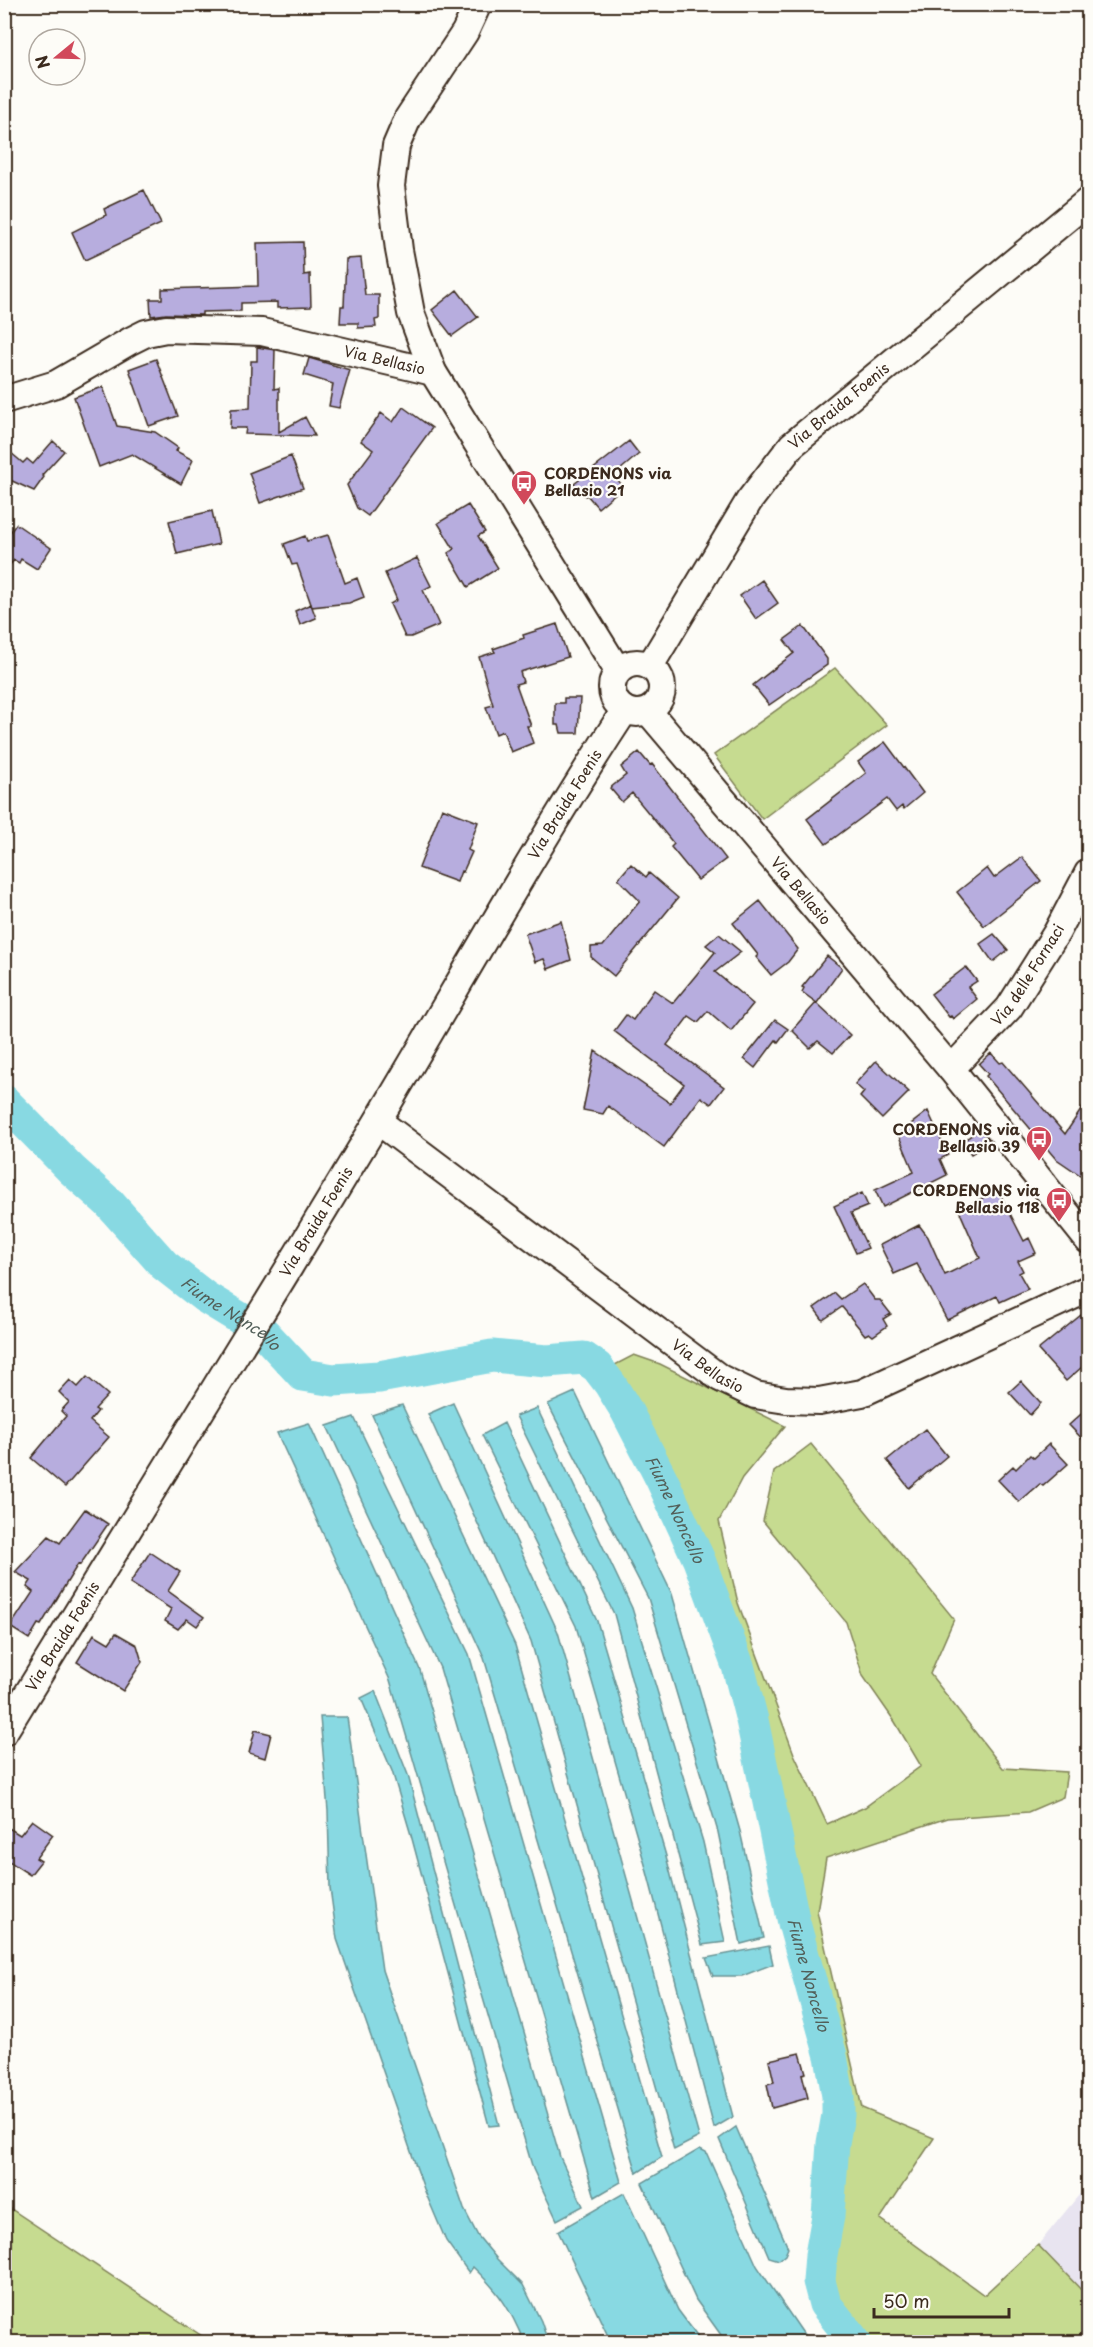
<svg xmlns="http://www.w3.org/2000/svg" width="1093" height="2347" font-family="'Playpen Sans',sans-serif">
<rect width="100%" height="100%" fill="#fdfcf7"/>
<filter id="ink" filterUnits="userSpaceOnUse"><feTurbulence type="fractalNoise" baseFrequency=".0167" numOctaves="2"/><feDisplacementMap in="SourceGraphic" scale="12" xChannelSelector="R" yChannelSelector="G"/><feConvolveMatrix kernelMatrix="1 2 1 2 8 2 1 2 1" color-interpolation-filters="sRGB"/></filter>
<g filter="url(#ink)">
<path fill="#e8e4f0" d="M1088,2184V2297L1038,2245Z"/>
<path fill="#c6db90" stroke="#808257" stroke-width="1.5" d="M835,668L887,725L762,819L714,755Z
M634,1355L660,1364L785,1426L742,1478L719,1521L738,1603L794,1754L827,1824L865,1807L921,1766L895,1722L863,1676L846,1622L763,1521L774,1472L811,1444L954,1619L930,1674L1003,1768L1067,1772L1063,1797L1028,1812L947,1818L826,1858L817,1911L862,2108L934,2138L880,2219L984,2295L1038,2245L1088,2297V2342H855L825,2304L819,2281L821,2255L828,2216L833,2143L838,2115V2096L831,2056L794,1923L752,1720L738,1666L699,1560L662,1480L626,1410L610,1384L611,1367Z
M4,2205H5L211,2342H5Z"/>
<path fill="#88d9e2" stroke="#699394" stroke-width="1.5" d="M575,1392L672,1594L740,1831L764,1938L741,1944L718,1832L648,1598L548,1404Z
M453,1403L558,1632L699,2137L674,2150L531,1641L428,1414Z
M402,1405L515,1645L662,2157L637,2173L484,1658L372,1415Z
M537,1408L632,1608L703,1842L725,1942L702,1945L614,1614L516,1416Z
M354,1417L469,1654L621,2182L595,2197L440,1668L327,1426Z
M309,1423L420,1670L560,2157L583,2206L557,2220L533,2169L390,1680L277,1433Z
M504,1423L597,1621L666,1856L733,2117L714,2128L646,1868L576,1626L482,1435Z
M375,1691L408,1775L499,2125L489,2126L411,1835L392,1771L361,1698Z
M320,1717H347L382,1970L464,2209L478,2236L497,2259L523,2285L541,2321L548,2342H524C510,2308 499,2292 473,2267L469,2273L446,2241L424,2189L337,1939L330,1888L328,1811Z
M769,1946L773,1964L742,1976H713L706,1958Z
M736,2127L788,2248L785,2255L779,2260L769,2257L719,2139Z
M700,2149L706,2152L757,2266L809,2342H726L696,2300L642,2183Z
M624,2193L678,2310L702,2342H612L609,2338L558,2231Z"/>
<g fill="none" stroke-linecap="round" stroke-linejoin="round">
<path stroke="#88d9e2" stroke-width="33" id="s1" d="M4,1101L72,1170L109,1203L164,1265L205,1297L264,1333L303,1375L334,1380L379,1377L492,1356L547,1361L584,1358L597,1367L610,1384L626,1410L662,1480L699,1560L738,1666L752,1720L794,1923L831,2056L838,2096V2115L833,2143L828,2216L821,2255L819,2281L825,2304L855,2342"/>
</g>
<path fill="#b7adde" stroke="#3b2a1e" stroke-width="1.5" d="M144,190L161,224L85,260L72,232L106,215L104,209Z
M303,242L304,275L310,274L311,307L277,308V302L241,303V311L202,312V315L166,314L151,316L150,299H162V289L258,286L257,243Z
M361,258L365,295H379V319L375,320L376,327L358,328V323H340L341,306H344L346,259Z
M457,290L478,317L452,336L432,310Z
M257,347L275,350L274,389L279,388V432L305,417L315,436L245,434L246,428H230L231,409L250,408L251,361H257Z
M309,358L350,370L339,408L329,406L333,384L304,375Z
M156,359L178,416L149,426L129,369Z
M103,387L117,426L155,432L178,448L176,451L193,460L181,484L132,454L99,467L74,397Z
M403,407L432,428L368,516L357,508L347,485L373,450L361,441L381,413L393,422Z
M53,441L64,451L42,475L44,477L34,491L10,480L11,477L4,471V447L23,463L27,459L33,464Z
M629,441L639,454L614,475L623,487L598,508L587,495L585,496L574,484Z
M291,456L303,488L260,503L249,473Z
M468,505L485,532L478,536L498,568L468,587L448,553L454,549L438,523Z
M212,511L219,544L177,554L169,521Z
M16,524L51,548L37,569L21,559L19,563L14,560L4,572V541Z
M328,535L345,583L357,578L364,597L349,603L312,607L316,618L300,625L295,611L311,604L312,607L297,564L292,565L284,544L305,536L307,541Z
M417,558L431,586L423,590L439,625L411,637H405L390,604L397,600L385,573Z
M762,580L778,603L756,619L740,596Z
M557,624L568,657L520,672L523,682L516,684L531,726H527L533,743L511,752L503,731L496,734L486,707L493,705L479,657L495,652L493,649L524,638L523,635Z
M803,626L827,659V665L769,705L753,685L794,653L784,640Z
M564,698H580L578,733H561L559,725H555V703H564Z
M885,742L923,793L904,809L902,806L896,811L887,799L826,844L807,819L866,773L858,762Z
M639,752L650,765L652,764L726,859L698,880L671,847L674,844L632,793L622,802L610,788L626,775L621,767Z
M442,808L478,822L468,850L472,852L463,872L461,871L457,882L419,868Z
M1022,857L1041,881L984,926L957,892L987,868L994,878Z
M631,864L646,877L649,873L678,898L614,976L591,957V947L603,946L640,901L618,879Z
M760,901L798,949L788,962L771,975L756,957L758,955L733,923Z
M561,921L571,960L548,969L544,959L535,962L525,934Z
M719,934L741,952L715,972L753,1004L731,1031L708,1011L698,1022L689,1016L667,1045L724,1087L711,1104L701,1097L664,1147L608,1106L603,1114L583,1110L595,1051L670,1103L684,1084L614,1031L626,1015L633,1020L654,990L673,1003L715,952L706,945Z
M994,934L1008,950L993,962L980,944Z
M827,956L842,968L817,1003L802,992L804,988L802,987Z
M966,967L977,981L968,987L977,999L953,1019L951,1016L949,1017L931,994Z
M816,1003L850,1035L833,1053L818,1041L810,1048L792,1030Z
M775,1020L788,1029L778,1042L776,1040L755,1068L744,1059Z
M991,1053L1000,1063L1003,1062L1065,1134L1089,1098V1162L1080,1175L1055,1158L986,1076L988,1074L979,1064Z
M876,1061L909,1092L882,1119L860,1097L864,1092L855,1084Z
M928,1111L948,1155L940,1159L947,1175L883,1207L875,1190L914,1172L898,1134Z
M980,1129L990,1142L971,1154L962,1142Z
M998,1190L1024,1241L1029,1238L1036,1253L1018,1261L1023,1271L1019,1273L1028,1289L1000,1302L997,1296L947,1320L917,1264L894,1274L880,1245L919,1225L928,1237L945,1275L980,1258L959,1210Z
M862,1193L868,1206L851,1213L868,1248L856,1253L834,1206Z
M863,1284L875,1300H880L891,1314L883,1319L887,1326L873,1336L869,1333L865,1335L842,1307L823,1320L814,1308L835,1293L841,1299Z
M1081,1315L1089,1323V1361L1066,1381L1038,1350Z
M87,1377L108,1395L95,1409L98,1411L90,1421L109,1437L65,1487L31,1458L66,1416L61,1411L69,1402L59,1392L70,1380L78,1387Z
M1021,1381L1041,1403L1030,1415L1009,1392Z
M1089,1407V1446L1069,1425Z
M925,1429L947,1456L909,1488L887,1460Z
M1049,1444L1068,1464L1043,1486L1040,1484L1019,1502L998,1480L1013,1466L1016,1469L1030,1455L1034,1458Z
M85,1509L108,1524L80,1565L78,1564L41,1625L38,1624L29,1639L10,1627L33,1592L27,1587L31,1581L15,1572L49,1536L60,1543Z
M150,1552L180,1572L168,1591L204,1617L197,1626L187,1619L178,1629L165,1621L171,1609L130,1583Z
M116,1633L137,1645L142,1662L123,1691L77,1662L94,1634L109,1643Z
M255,1730L271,1734L265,1758L249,1753Z
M32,1820L53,1835L36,1858L41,1861L30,1875L4,1858V1825L20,1835Z
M800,2053L806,2073L802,2074L808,2098L772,2108L767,2084L774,2082L769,2060Z"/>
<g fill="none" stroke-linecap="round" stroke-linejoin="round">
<g stroke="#3b2a1e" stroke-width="30">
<g id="minor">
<path d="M478,4L465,32L408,118L396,146L391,186L399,250L411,313L433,372L618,671"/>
<path id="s2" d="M4,400L56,384L130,341L146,333L166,329L262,332L433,372"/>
<circle cx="637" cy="688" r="25"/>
<path id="s3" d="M650,666L749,501L792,445L1088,201"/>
<path id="s4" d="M648,711L951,1069L1088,1240"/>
<path id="s5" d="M951,1069L1009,1008L1057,932L1088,873"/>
<path id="s6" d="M378,1121L720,1378L755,1395L786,1400L819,1401L862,1393L1088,1289"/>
<path id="s7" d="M4,1732C130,1529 254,1326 377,1122C459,985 537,844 625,710"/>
</g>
</g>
<use href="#minor" stroke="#fdfcf7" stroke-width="26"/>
</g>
</g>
<defs>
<g id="bus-pin" transform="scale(1.35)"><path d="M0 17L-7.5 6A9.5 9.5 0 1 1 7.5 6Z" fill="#d1495b" stroke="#fdfcf7"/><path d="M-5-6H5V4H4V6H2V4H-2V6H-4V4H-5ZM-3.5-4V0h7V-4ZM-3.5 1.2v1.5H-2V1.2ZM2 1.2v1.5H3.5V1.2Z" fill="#fff"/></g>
</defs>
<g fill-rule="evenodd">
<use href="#bus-pin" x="524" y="483"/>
<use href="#bus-pin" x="1039" y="1139"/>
<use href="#bus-pin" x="1059" y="1200"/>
</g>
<g text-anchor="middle" stroke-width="4.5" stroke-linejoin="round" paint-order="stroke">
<g font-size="15" fill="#3b2a1e" stroke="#fdfcf7">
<text dy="5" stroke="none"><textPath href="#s2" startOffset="400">Via Bellasio</textPath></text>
<text dy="5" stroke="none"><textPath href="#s3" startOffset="324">Via Braida Foenis</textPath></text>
<text dy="5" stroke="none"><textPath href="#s7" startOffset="1084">Via Braida Foenis</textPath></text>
<text dy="5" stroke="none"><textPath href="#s4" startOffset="236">Via Bellasio</textPath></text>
<text dy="5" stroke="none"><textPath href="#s5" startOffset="122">Via delle Fornaci</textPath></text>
<text dy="5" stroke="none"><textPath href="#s7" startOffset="598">Via Braida Foenis</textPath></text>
<text dy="5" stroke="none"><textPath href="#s6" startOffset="411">Via Bellasio</textPath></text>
<text dy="5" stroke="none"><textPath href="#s7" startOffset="112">Via Braida Foenis</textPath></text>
</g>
<g font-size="15" font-weight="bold" fill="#3b2a1e" stroke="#fdfcf7" text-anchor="end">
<text x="544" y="479" text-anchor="start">CORDENONS via<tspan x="544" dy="17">Bellasio 21</tspan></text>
<text x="1020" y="1135">CORDENONS via<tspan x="1020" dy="17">Bellasio 39</tspan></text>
<text x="1040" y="1196">CORDENONS via<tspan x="1040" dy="17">Bellasio 118</tspan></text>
</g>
<g font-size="16" font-style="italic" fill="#525f59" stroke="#fdfcf7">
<text dy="6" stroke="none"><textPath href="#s1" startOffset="312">Fiume Noncello</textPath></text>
<text dy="6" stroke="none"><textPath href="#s1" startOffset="870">Fiume Noncello</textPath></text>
<text dy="6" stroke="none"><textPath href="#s1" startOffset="1356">Fiume Noncello</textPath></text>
</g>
</g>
<rect width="1093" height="2347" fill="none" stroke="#fdfcf7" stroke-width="24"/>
<rect x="12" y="12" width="1069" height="2323" fill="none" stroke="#3b2a1e" stroke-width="2" filter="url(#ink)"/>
<g transform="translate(57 57) rotate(251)"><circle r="28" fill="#fdfcf7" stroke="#afa8a0" stroke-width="1.5"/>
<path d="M0-4.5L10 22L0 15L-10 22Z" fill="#d1495b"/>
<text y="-9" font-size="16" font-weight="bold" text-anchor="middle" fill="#3b2a1e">N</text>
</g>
<path d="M874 2308v9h135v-9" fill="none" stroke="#3b2a1e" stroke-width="3"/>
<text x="883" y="2308" font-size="18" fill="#3b2a1e" stroke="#fdfcf7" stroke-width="4.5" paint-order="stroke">50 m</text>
</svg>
